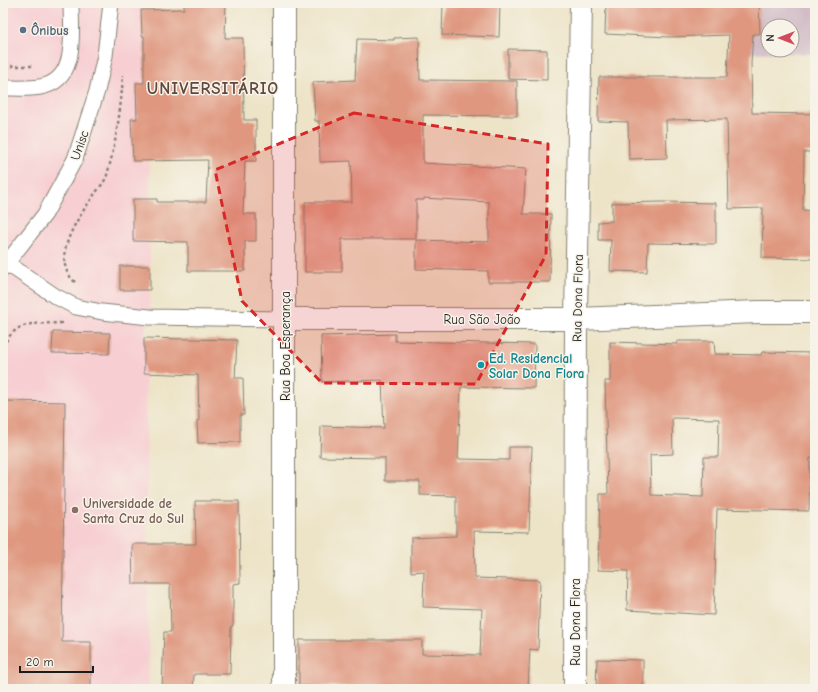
<svg xmlns="http://www.w3.org/2000/svg" width="818" height="692" font-family="'Comic Neue',sans-serif">
<rect width="100%" height="100%" fill="#f7f3e8"/>
<filter id="ink" filterUnits="userSpaceOnUse"><feTurbulence type="fractalNoise" baseFrequency=".025" numOctaves="2"/><feDisplacementMap in="SourceGraphic" scale="8" xChannelSelector="R" yChannelSelector="G"/><feConvolveMatrix kernelMatrix="1 2 1 2 8 2 1 2 1" color-interpolation-filters="sRGB"/></filter>
<filter id="wash" filterUnits="userSpaceOnUse"><feTurbulence type="fractalNoise" baseFrequency=".012" numOctaves="4" result="noise"/><feDisplacementMap in="SourceGraphic" scale="16" xChannelSelector="R" yChannelSelector="G"/><feGaussianBlur stdDeviation="0.9" result="paint"/><feColorMatrix in="noise" values="0 0 0 0 0 0 0 0 0 0 0 0 0 0 0 0 0 1.4 0 .05"/><feComposite in="paint" operator="in"/></filter>
<g filter="url(#wash)">
<rect width="100%" height="100%" fill="#ede4c8"/>
<path fill="#f7cfd3" d="M3,3H149L150,317L145,330L149,689H3Z"/>
<path fill="#d2bdc7" fill-rule="evenodd" d="M737,3H815V54L737,52ZM768,26H792V50H768Z"/>
<g id="blocks">
<path fill="#df977f" fill-rule="evenodd" d="M184,3H226L225,38H243L244,120H256V161H245L243,214H256V241H245V271H188V242L133,241V199H157V202H206L208,160L133,161L131,119H137L136,83H144V36H142L141,10L184,9Z
M443,3H500L499,37L442,35Z
M606,3H759L760,34H753L751,63L752,113L815,114V152H804L803,210L815,211V259L762,258L763,208L729,209L727,119L666,120L667,158L629,159L628,122L598,121L599,77H727L729,35L669,37L605,34Z
M419,37L420,80L517,81V116L423,115V163L526,169L523,214H551L550,282H488V271L416,269V240L489,242V202L424,198V200H416V239H342V272H305V202H352L351,161L320,162L319,121H315L313,82L355,80L357,39L394,40V38Z
M508,49L547,50V80L508,79Z
M663,202L716,203V244L648,243L647,272L610,271L611,240H598V222L612,221V203Z
M120,266H150V290H120Z
M53,332L110,333L109,354L52,353Z
M395,334V341L535,344L534,388L461,387L458,459L509,460V447H532L529,532L474,531L475,578L540,580L538,650L530,649L528,689L299,686V640H422V654L480,655L482,609L423,607L424,571L411,572V538L456,536V496L420,495V481H385V458L320,457L321,426L384,428L382,380L322,382L321,336Z
M144,338L237,340L235,378H243L244,415H240V442L198,443L197,421H199L198,375L144,373Z
M677,341H714L715,354L761,355L762,352L815,353V458H810L809,511L717,509L714,615L627,610L628,571L598,570L600,494H608L605,381H610V342L677,344ZM672,418L719,419L718,457H704L703,497L651,495L650,455L673,454Z
M3,401L65,402L62,642H91V689H3Z
M195,501H239L240,583L233,584V626H231L230,674H194L193,689H162L164,632H171L170,584H133L132,544H196Z
M597,659L643,660V689H596Z"/>
</g>
</g>
<g filter="url(#ink)">
<use href="#blocks" fill-opacity="0" stroke="#848072" stroke-width="1"/>
<g fill="none" stroke-linecap="round" stroke-linejoin="round">
<g stroke="#848072" stroke-width="17">
<path id="lane" d="M3,88C15,88 28,89 40,87C79,81 71,32 71,3
M3,265L8,264L55,296L76,307L102,312L150,317L285,319
M3,268L45,214L75,159L97,91L105,56L111,3"/>
</g>
<g stroke="#848072" stroke-width="24">
<path id="street" d="M285,319H576L758,312H815
M575,689L576,319L581,3"/>
</g>
<g stroke="#848072" stroke-width="24">
<path id="secondary" d="M284,689V3"/>
</g>
<path stroke="#848072" stroke-width="2.5" stroke-dasharray="3 3" stroke-linecap="butt" d="M11,66H34
M75,282C48,258 79,217 94,195C98,189 105,182 107,175C116,143 121,109 123,75
M3,347C16,319 35,324 62,323"/>
<use href="#lane" stroke="#fff" stroke-width="15"/>
<use href="#street" stroke="#fff" stroke-width="22"/>
<use href="#secondary" stroke="#fff" stroke-width="22"/>
</g>
</g>
<path fill="#d62828" fill-opacity="0.2" stroke="#d62828" stroke-width="3" stroke-dasharray="8 5" stroke-linejoin="round" d="M354,113L548,144L546,255L476,384L322,383L242,301L215,170Z"/>
<circle fill="#5c6f8a" stroke="#f7f3e8" stroke-width="1.5" cx="23" cy="30" r="4"/>
<circle fill="#0f9aa8" stroke="#f7f3e8" stroke-width="1.5" cx="481" cy="365" r="4"/>
<circle fill="#8d6e63" stroke="#f7f3e8" stroke-width="1.5" cx="75" cy="510" r="4"/>
<g text-anchor="middle" stroke-width="3" stroke-linejoin="round" paint-order="stroke">
<g font-size="13" font-weight="bold" fill="#4e5e75" stroke="#f7f3e8" text-anchor="start">
<text x="31" y="35">Ônibus</text>
</g>
<g font-size="13" fill="#1c1c1c" stroke="#f7f3e8">
<text transform="translate(79 145) rotate(-70)" y="5">Unisc</text>
<text transform="translate(577 298) rotate(-89)" y="5">Rua Dona Flora</text>
<text x="482" y="324">Rua São João</text>
<text transform="translate(285 346) rotate(-90)" y="5">Rua Boa Esperança</text>
<text transform="translate(575 622) rotate(-90)" y="5">Rua Dona Flora</text>
</g>
<g font-size="13" font-weight="bold" fill="#0d838f" stroke="#f7f3e8" text-anchor="start">
<text x="489" y="363">Ed. Residencial<tspan x="489" dy="15">Solar Dona Flora</tspan></text>
</g>
<g font-size="13" font-weight="bold" fill="#785e54" stroke="#f7f3e8" text-anchor="start">
<text x="83" y="508">Universidade de<tspan x="83" dy="15">Santa Cruz do Sul</tspan></text>
</g>
<g font-size="17" font-weight="bold" letter-spacing="1" fill="#60473f" stroke="#f7f3e8">
<text x="213" y="94">UNIVERSITÁRIO</text>
</g>
</g>
<rect width="818" height="692" fill="none" stroke="#f7f3e8" stroke-width="16"/>
<g transform="translate(780 38) rotate(270)"><circle r="19" fill="#f7f3e8" stroke="#9f9d96"/>
<path d="M0-3L7 15L0 10L-7 15Z" fill="#d1495b"/>
<text y="-6" font-size="11" font-weight="bold" text-anchor="middle" fill="#1c1c1c">N</text>
</g>
<path d="M20 666v6h73v-6" fill="none" stroke="#1c1c1c" stroke-width="2"/>
<text x="26" y="666" font-size="12" fill="#1c1c1c" stroke="#f7f3e8" stroke-width="3" paint-order="stroke">20 m</text>
</svg>
